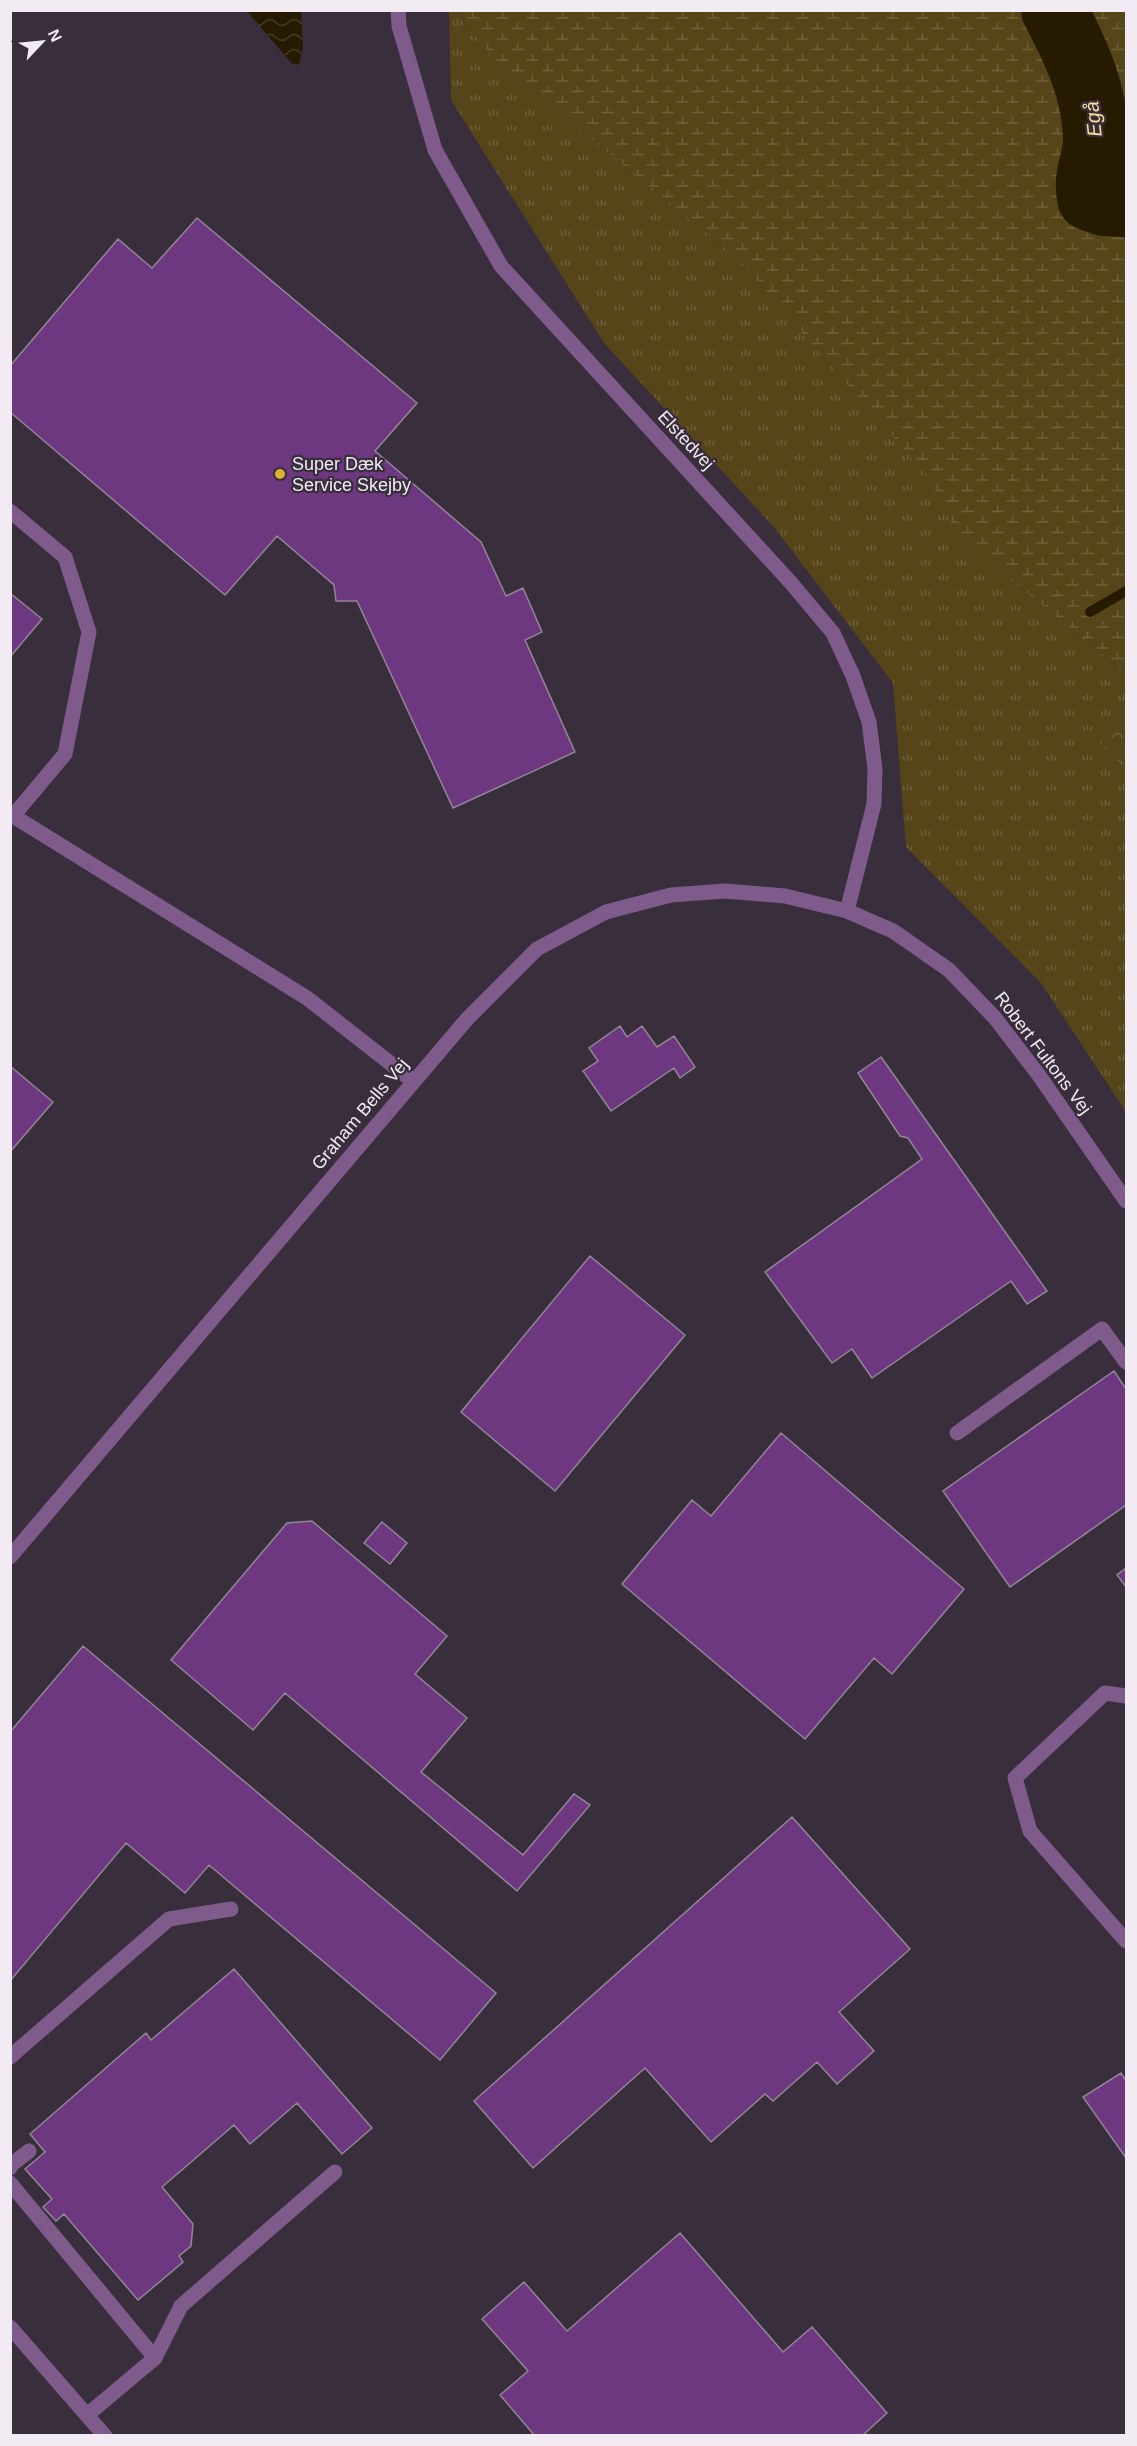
<svg xmlns="http://www.w3.org/2000/svg" width="1137" height="2446" font-family="Arial,sans-serif">
<defs>
<pattern id="grass-tufts" width="24" height="20" patternUnits="userSpaceOnUse" patternTransform="scale(1.5)"><rect width="24" height="20" fill="#564519"/><path d="M3 7l-1-3M5 7V3M7 7l1-3M15 17l-1-3M17 17v-4M19 17l1-3" fill="none" stroke="#6f603b"/></pattern>
<pattern id="forest-crowns" width="20" height="18" patternUnits="userSpaceOnUse" patternTransform="scale(1.5)"><rect width="20" height="18" fill="#564519"/><path d="M2 6a3 3 0 1 1 6 0M12 15a3 3 0 1 1 6 0" fill="none" stroke="#6f603b"/></pattern>
<pattern id="wetland-marsh" width="20" height="14" patternUnits="userSpaceOnUse" patternTransform="scale(1.5)"><rect width="20" height="14" fill="#564519"/><path d="M1 5h8M5 5V1M11 12h8M15 12V8" fill="none" stroke="#6f603b"/></pattern>
<pattern id="water-waves" width="16" height="10" patternUnits="userSpaceOnUse" patternTransform="scale(1.5)"><rect width="16" height="10" fill="#261b00"/><path d="M0 5q4-4 8 0t8 0" fill="none" stroke="#463c26"/></pattern>
</defs>
<rect width="100%" height="100%" fill="#382e3c"/>
<path fill="url(#grass-tufts)" d="M449,11H456L495,60L735,256L930,478L959,538L1126,673V708L1102,744L1126,769V1112L1041,983L906,847L893,683L773,526L604,343L451,100Z"/>
<path fill="url(#forest-crowns)" d="M1126,708V769L1101,744Z"/>
<path fill="url(#wetland-marsh)" d="M456,11H1126V673L959,538L929,478L735,256L495,60Z"/>
<path fill="url(#water-waves)" d="M247,11H301L303,47L299,65H293Z"/>
<g fill="none" stroke-linecap="round" stroke-linejoin="round">
<path stroke="#261b00" stroke-width="10" d="M1090,612L1126,591"/>
<path stroke="#261b00" stroke-width="66" d="M1054,10C1076,51 1095,92 1096,138C1097,161 1085,172 1090,198L1104,203L1126,204"/>
</g>
<path fill="#6e3881" stroke="#928596" stroke-width="1.5" d="M197,218L417,403L375,451L481,542L506,596L523,588L542,632L525,640L575,752L453,808L357,601H336L334,585L277,536L225,595L10,412V366L118,239L152,268Z
M10,593L42,619L10,657Z
M620,1026L627,1037L642,1026L657,1047L674,1036L695,1067L680,1078L674,1068L611,1111L583,1071L598,1061L589,1048Z
M881,1057L1047,1291L1027,1304L1011,1281L872,1378L852,1349L832,1363L765,1272L922,1159L908,1138L900,1136L858,1073Z
M10,1066L53,1102L10,1152Z
M590,1256L685,1335L555,1491L461,1412Z
M1114,1371L1126,1389V1505L1010,1587L943,1491Z
M781,1433L964,1589L892,1674L874,1658L805,1739L622,1584L692,1500L711,1516Z
M312,1521L447,1636L415,1674L467,1718L421,1772L523,1855L574,1794L590,1805L517,1891L285,1693L253,1730L171,1660L287,1523Z
M382,1522L407,1543L390,1564L364,1543Z
M1126,1568V1587L1117,1575Z
M83,1646L496,1993L440,2060L209,1865L185,1893L126,1843L10,1981V1732Z
M792,1817L910,1949L839,2012L874,2051L837,2084L817,2062L773,2101L765,2094L711,2142L645,2068L533,2168L474,2101Z
M234,1969L372,2128L342,2154L297,2103L250,2144L234,2125L162,2187L193,2224L191,2246L179,2256L183,2262L138,2300L64,2214L56,2221L43,2207L52,2199L25,2169L45,2152L30,2134L146,2033L151,2040Z
M1121,2073L1126,2081V2158L1083,2097Z
M680,2233L783,2352L812,2327L887,2413L862,2436H535L500,2395L528,2371L482,2319L524,2282L567,2331Z"/>
<g fill="none" stroke-linecap="round" stroke-linejoin="round">
<path stroke="#7f5b8c" stroke-width="15" d="M398,10L399,26L435,150L501,266L792,584L833,633L853,676L869,722L875,769L874,804L847,911
M10,511L65,557L89,632L65,754L13,816
M10,814L307,998L413,1081
M957,1433L1102,1329L1126,1362
M10,1557L468,1018L537,949L606,912L671,895L725,891L785,896L847,911L893,931L949,970L995,1018L1038,1074L1126,1201
M1126,1696L1105,1693L1015,1778L1030,1831L1126,1941
M10,2057L169,1919L231,1909
M10,2168L11,2165L29,2151
M10,2183L155,2358
M10,2327L105,2436
M87,2415L155,2358L181,2306L335,2172"/>
</g>
<circle fill="#dcb233" stroke="#382e3c" stroke-width="2" cx="280" cy="474" r="6"/>
<g text-anchor="middle" stroke-width="4.5" stroke-linejoin="round" paint-order="stroke">
<g font-size="18" fill="#f2ebf4" stroke="#382e3c">
<text transform="translate(686 440) rotate(47)" y="6">Elstedvej</text>
<text transform="translate(1043 1053) rotate(53)" y="6">Robert Fultons Vej</text>
<text transform="translate(360 1114) rotate(-50)" y="6">Graham Bells Vej</text>
</g>
<g font-size="18" fill="#f2ebf4" stroke="#382e3c" text-anchor="start">
<text x="292" y="470">Super Dæk<tspan x="292" dy="21">Service Skejby</tspan></text>
</g>
<g font-size="20" font-style="italic" fill="#fade97" stroke="#382e3c">
<text transform="translate(1093 119) rotate(-96)" y="7">Egå</text>
</g>
</g>
<rect width="1137" height="2446" fill="none" stroke="#f2ebf4" stroke-width="24"/>
<g transform="translate(42 42) rotate(64)" stroke="#382e3c" stroke-width="4.5" paint-order="stroke">
<path d="M0-4.5L10 22L0 15L-10 22Z" fill="#f2ebf4"/>
<text y="-9" font-size="16" font-weight="bold" text-anchor="middle" fill="#f2ebf4">N</text>
</g>
</svg>
